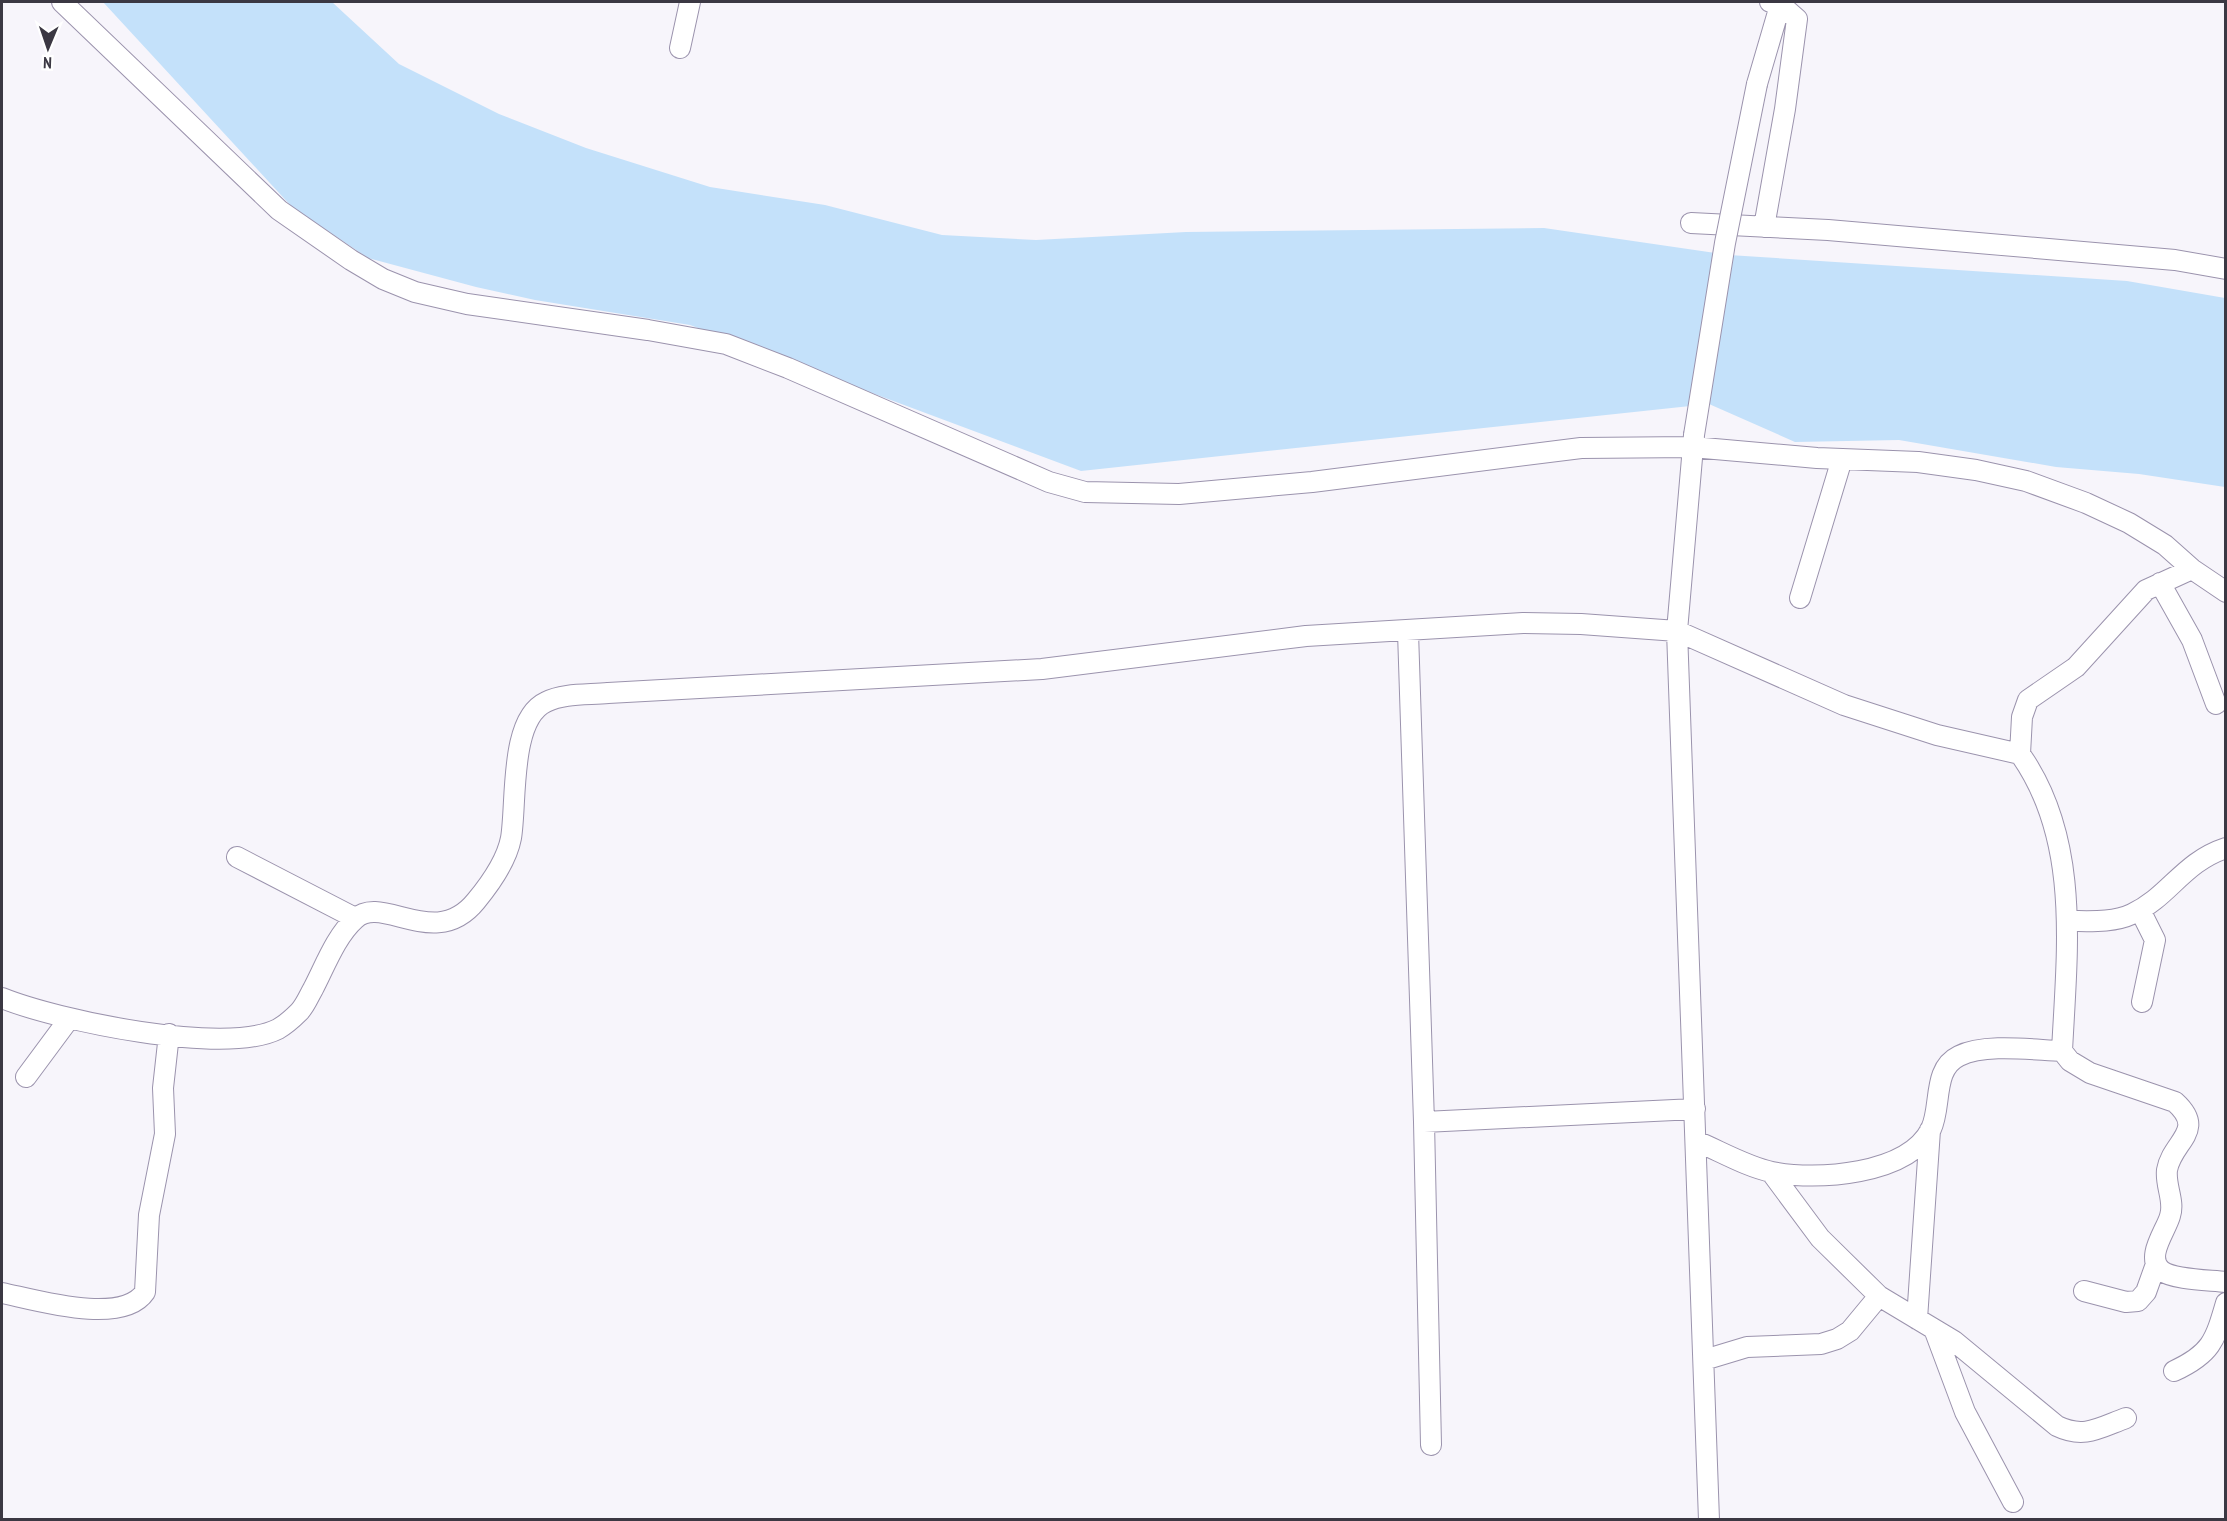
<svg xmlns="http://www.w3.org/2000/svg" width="2227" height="1521" font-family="'PT Sans Narrow',sans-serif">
<rect width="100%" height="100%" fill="#f7f5fb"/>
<path fill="#c4e1fa" d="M103,2H332L399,64L499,114L586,148L710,187L825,205L942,235L1036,240L1186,232L1544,228L1729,255L2127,281L2225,298V487L2139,474L2056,467L1899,440L1795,442L1709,404L1081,471L690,325L535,300L476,287L368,258L292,207Z"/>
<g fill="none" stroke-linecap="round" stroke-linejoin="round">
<g stroke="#9b93ad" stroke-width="22">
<path id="street" d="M62,2L279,210L351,260L383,279L415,292L467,304L648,330L726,344L788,368L1049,482L1085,492L1179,494L1312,482L1581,448L1692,447L1817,458L1918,462L1976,470L2026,481L2086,503L2129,523L2165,545L2192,569L2226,592
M680,48L690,2
M1757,84L1781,2
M1691,223L1828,230L2175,260L2226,269
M1764,227L1785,109L1797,19L1780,4L1770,2
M1694,435L1677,631L1709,1520
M2160,583L2192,640L2216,704
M1800,598L1842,459
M1408,632L1424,1122L1431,1445
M2020,754L2022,717L2028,700L2076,667L2146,590L2192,569
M237,857L355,918
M2140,910L2155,940L2142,1002
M2069,921C2089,921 2113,923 2132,914C2169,897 2183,862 2226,848
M2,998C56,1020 225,1056 278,1029C285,1025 293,1018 299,1012C305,1006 309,996 313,989C325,966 336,936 355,919C382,893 435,952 476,901C490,884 507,859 511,838C517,803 509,719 546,702C563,693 589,695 608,693L1042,669L1306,636L1523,623L1581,624L1677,631L1844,705L1937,735L2020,754C2081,840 2067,951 2062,1051L2070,1061L2090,1073L2175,1102C2207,1131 2172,1141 2167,1170C2165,1186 2175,1201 2170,1216C2166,1231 2144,1258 2162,1271C2174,1280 2210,1280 2226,1282
M26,1077L69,1019
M1424,1122L1695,1109
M1696,1141C1720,1151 1747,1167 1772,1172C1816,1181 1908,1175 1931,1129C1942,1106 1932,1069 1959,1056C1985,1043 2033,1050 2062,1051
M1771,1172L1820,1238L1879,1296L1954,1341L2057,1426C2084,1439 2099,1428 2126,1418
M2084,1291L2126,1302L2138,1301L2146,1292L2156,1264
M2,1293C36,1300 122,1326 145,1292L149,1215L165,1134L163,1088L169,1034
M1917,1319L1930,1130
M1934,1329L1965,1412L2013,1502
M1704,1360L1747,1347L1821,1344L1837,1339L1850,1331L1879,1296
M2174,1371C2211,1354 2215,1341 2226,1303"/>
</g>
<use href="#street" stroke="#fff" stroke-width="20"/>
<g stroke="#9b93ad" stroke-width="22" stroke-linecap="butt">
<path id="street-bridge" d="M1694,435L1725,243L1757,84"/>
</g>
<use href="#street-bridge" stroke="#fff" stroke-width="20"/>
</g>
<rect width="2227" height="1521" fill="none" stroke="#3b3843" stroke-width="6"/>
<g transform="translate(48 48) rotate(182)" stroke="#ffffff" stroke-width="4.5" paint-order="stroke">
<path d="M0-4.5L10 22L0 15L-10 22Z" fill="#3b3843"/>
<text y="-9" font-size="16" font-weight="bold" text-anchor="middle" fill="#3b3843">N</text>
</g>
</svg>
